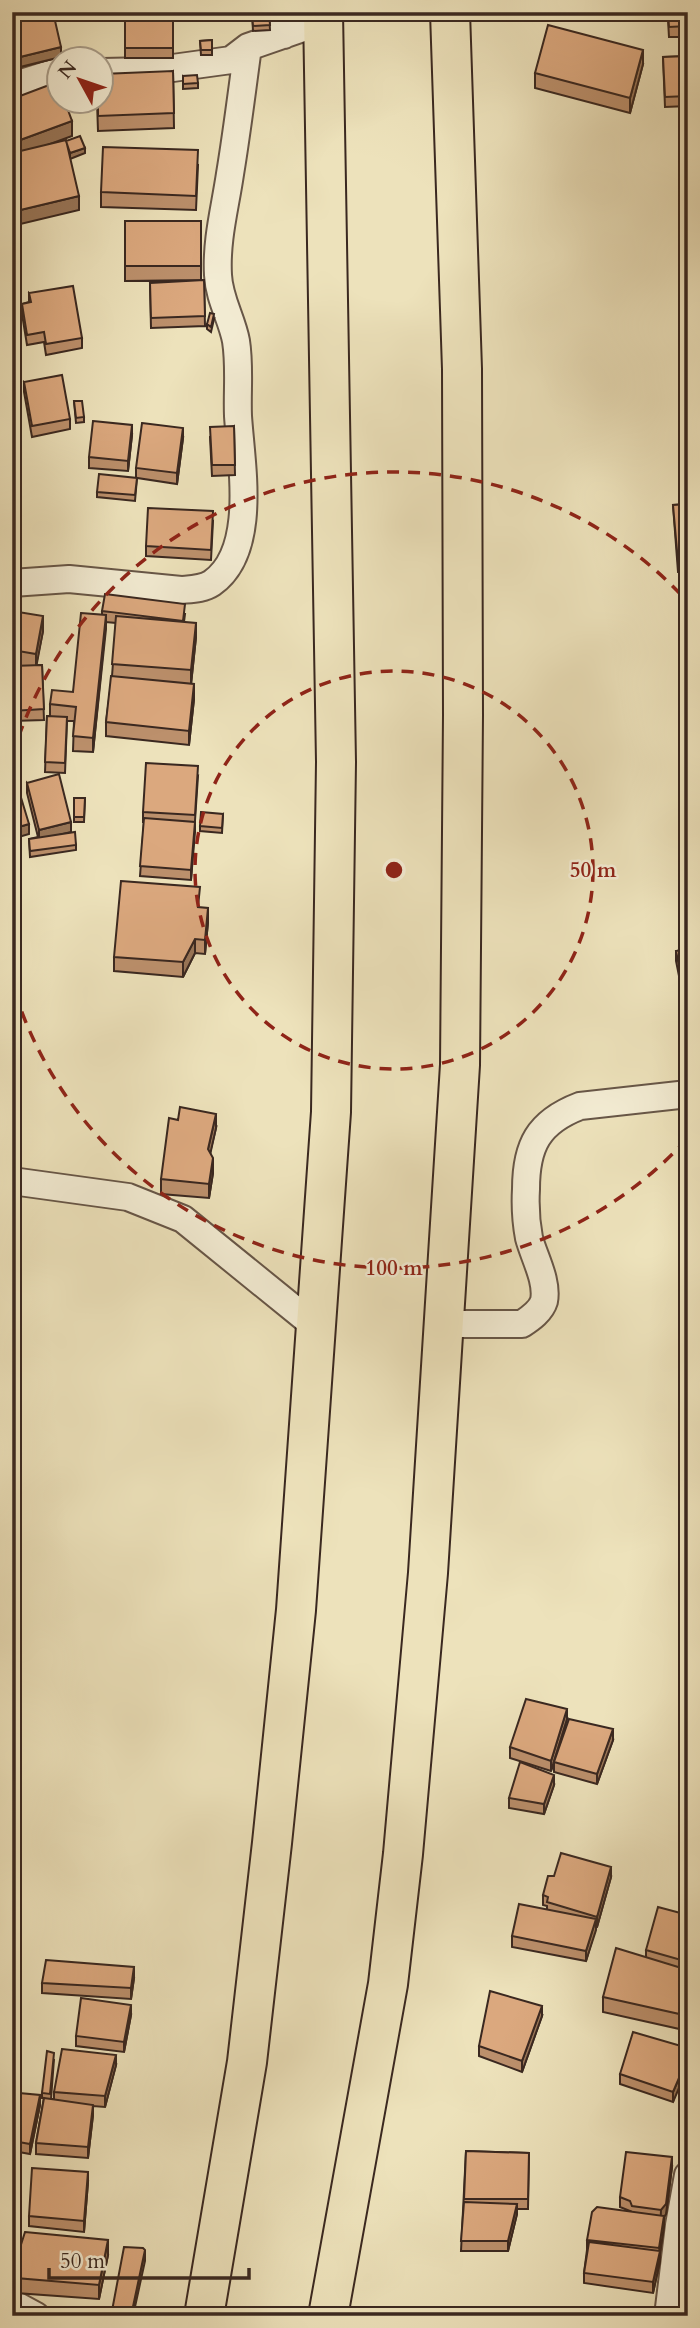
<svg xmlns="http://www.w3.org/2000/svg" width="700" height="2328" font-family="Cardo,serif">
<rect width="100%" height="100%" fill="#ede2bb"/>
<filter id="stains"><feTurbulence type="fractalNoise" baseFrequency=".00286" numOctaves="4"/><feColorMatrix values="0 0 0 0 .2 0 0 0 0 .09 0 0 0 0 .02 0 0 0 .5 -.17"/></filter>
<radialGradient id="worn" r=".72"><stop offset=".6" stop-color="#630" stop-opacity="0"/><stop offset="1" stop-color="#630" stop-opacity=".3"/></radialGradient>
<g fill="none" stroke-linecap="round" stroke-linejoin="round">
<g stroke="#675647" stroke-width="30">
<path id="minor" d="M271,12L278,21L284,35
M102,72L151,71L231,60L248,47L323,21
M12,86L60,71
M12,583L69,579L181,590C192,589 203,589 212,583C258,551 241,463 238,416C237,391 240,366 236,341C232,319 219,299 218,275C216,240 225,208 230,174C237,132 242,90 248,47
M12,1181L128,1197L183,1219L315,1326
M445,1324H522C531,1318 541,1311 544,1301C548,1281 534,1257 529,1238C526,1222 525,1206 526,1189C526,1146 538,1122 580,1106L688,1094
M12,2303L36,2316
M668,2316L679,2225L688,2175"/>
</g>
<g stroke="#3a2820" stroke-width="42">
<path id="highway" d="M204,2316L247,2062L272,1843L296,1610L331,1112L336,762L323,12
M328,2316L388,1984L403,1854L428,1573L460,1065L463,715L462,369L450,12"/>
</g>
<use href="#minor" stroke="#f3ecd3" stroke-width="26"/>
<use href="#highway" stroke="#ede2bb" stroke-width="38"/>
</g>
<path fill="#bc906c" stroke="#3a2820" stroke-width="2" d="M12,12L61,57L20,67L12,36Z
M125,12H173V58H125Z
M269,12L270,30L253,31L252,13Z
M658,12H688V37H669L668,20L658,17Z
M212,40V55H201L200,41Z
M688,56V106L665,107L663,57Z
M643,64L630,113L535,88V73Z
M173,71L174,128L98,131L97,102Z
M183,76L198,83V88L183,89Z
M198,165L196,210L101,207V192Z
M125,221H201V280L125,281Z
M204,280L205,326L151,328L150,283Z
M29,293L82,338V348L46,355L44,342L27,345L22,314V304L29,302Z
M214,319L211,332L207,329V324Z
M24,382L70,419V429L32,437L24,392Z
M74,401L84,417V422L76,423Z
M234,426L235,475L212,476L210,437Z
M132,435L128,471L89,468V457Z
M183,438L177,484L137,478L135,501L97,497V492L136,478V468Z
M688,504V571L678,572L673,505Z
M213,521L211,560L146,556V546Z
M12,611L43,631L36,665H42L44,720L12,721V666H21L12,664Z
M102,611L185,614L184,622L196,637L191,684L194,699L189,745L106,736V722L112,676L116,623L106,622L93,752L73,751L74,721H67L65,773L45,772L47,716H50V704L73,692L102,614Z
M198,776L191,880L140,876L144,822H143V812Z
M27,783L71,832L76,845V850L30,857L29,839L38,837L27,793Z
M74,798H85L84,822H74Z
M223,814L222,833L200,831V826Z
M199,907L208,922L205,954L195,953L183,977L114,971V957Z
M688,949V1001H684L676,961V951Z
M216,1128L210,1153L213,1173L209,1198L161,1194V1179Z
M567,1719L558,1750L613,1740L597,1784L554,1772V1763L551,1771L510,1758V1747Z
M688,1759V1803L681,1802V1787Z
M554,1785L544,1814L509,1808V1798Z
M611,1877L597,1927H596L586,1961L512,1947V1936L547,1909V1906L543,1905V1895Z
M688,1915V2021L684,2030L603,2012V1997L646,1957V1950Z
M134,1978L131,1999L42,1993V1983Z
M131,2015L124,2052L76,2046V2036Z
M542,2016L522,2072L479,2056V2046Z
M688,2048L673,2102L620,2084V2074Z
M54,2059L51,2099H54V2092L116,2065L105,2107L93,2106V2115L88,2158L36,2154V2143L44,2098H42V2093Z
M40,2105L30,2154L13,2151V2141Z
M466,2151L529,2153L528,2209H517V2214L508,2251H461Z
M672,2167L666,2214L664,2217V2226L660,2251V2261L653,2293L584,2283V2273L587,2250V2240L630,2211L620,2207V2197Z
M88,2182L84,2232L29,2226V2216Z
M12,2229L19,2235L18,2243L12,2242Z
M14,2249L19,2251L108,2255L99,2299L16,2293L17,2274L14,2273Z"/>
<path fill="#997658" stroke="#3a2820" stroke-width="2" d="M61,47V57L20,67V57Z
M643,50V64L630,113V98Z
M72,121V136L12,158V143Z
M85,148V153L70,159V153Z
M79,196V210L12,226V212Z
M132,425V435L128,471V461Z
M183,428V438L177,484V473Z
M106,615V629L93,752V738Z
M43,616V631L36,668V654Z
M196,623V637L191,685V670Z
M194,684V699L189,745V731Z
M71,822V832L39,840V830Z
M195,822V832L191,880V870Z
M29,824V834L12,839V829Z
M208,908V922L205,954V940Z
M195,939V953L183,977V962Z
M216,1114V1128L208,1164V1149Z
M213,1158V1173L209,1198V1184Z
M567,1709V1719L551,1771V1761Z
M613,1729V1740L597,1784V1774Z
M554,1775V1785L544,1814V1804Z
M611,1867V1877L597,1927V1917Z
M596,1919V1930L586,1961V1951Z
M134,1967V1978L131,1999V1988Z
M131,2005V2015L124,2052V2042Z
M542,2006V2016L522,2072V2061Z
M688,2006V2021L684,2030V2015Z
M116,2055V2065L105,2107V2096Z
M688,2057V2067L673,2102V2092Z
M40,2095V2105L30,2154V2144Z
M93,2105V2115L88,2158V2147Z
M672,2157V2167L666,2214L664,2217V2226L660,2254V2251V2261L653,2293V2282L659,2257L661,2210Z
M88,2172V2182L84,2232V2221Z
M517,2204V2214L508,2251V2241Z
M108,2240V2255L99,2299V2285Z
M145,2250V2261L133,2316H131Z"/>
<path fill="#dba87e" stroke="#3a2820" stroke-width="2" d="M12,12H53L61,47L20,57L12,26Z
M125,12H173V48H125Z
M269,12L270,25L253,26L252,13Z
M668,12H688V26L669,27Z
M548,25L643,50L630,98L535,73Z
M212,40V50H201L200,41Z
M688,56V96L665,97L663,57Z
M173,71L174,113L98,116V102H102V74Z
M197,75L198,83L183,84V76Z
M57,82L60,88V102H65L72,121L12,143V99Z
M80,136L85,148L70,153L66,141Z
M66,140L79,196L12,212V153Z
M103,147L198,150L196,196L101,192Z
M125,221H201V266H125Z
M204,280L205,316L151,318L150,283Z
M73,286L82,338L46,344L44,332L27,335L22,304L31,302L29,293Z
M210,313L214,314L211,327L207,324Z
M62,375L70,419L32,426L24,382Z
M74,401H82L84,417L76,418Z
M93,421L132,425L128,461L89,457Z
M142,423L183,428L177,473L136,468Z
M234,426L235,465H212L210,427Z
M99,474L137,478L135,495L97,492Z
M688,504V561L678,562L673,505Z
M148,508L213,511L211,550L146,546Z
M105,594L185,604L183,621L102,611Z
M12,611L43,616L36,654L12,650Z
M81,613L106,615L93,738L73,736L76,707L50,704L52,690L73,692Z
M116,616L196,623L191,670L112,664Z
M42,665L44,709L12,711V666Z
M111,676L194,684L189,731L106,722Z
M47,716L67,717L65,763L45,762Z
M146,763L198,766L195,815L143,812Z
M59,774L71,822L39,830L27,783Z
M16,781L29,824L12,829V782Z
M74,798H85L84,817H74Z
M201,812L223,814L222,828L200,826Z
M144,818L195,822L191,870L140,866Z
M75,832L76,845L30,851L29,839Z
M121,881L200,887L198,907L208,908L205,940L195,939L183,962L114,957Z
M688,949V990L684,991L676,951Z
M180,1107L216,1114L208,1149L213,1158L209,1184L161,1179L169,1118L178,1120Z
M526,1699L567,1709L551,1761L510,1747Z
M569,1719L613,1729L597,1774L554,1762Z
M688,1759V1789L681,1787Z
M520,1762L554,1775L544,1804L509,1798Z
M561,1853L611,1867L597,1917L547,1902L548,1897L543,1895L548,1876H554Z
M519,1904L596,1919L586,1951L512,1936Z
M658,1907L688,1915V1962L646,1950Z
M616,1948L688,1970V2006L684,2015L603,1997Z
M46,1960L134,1967L131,1988L42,1983Z
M490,1991L542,2006L522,2061L479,2046Z
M81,1998L131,2005L124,2042L76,2036Z
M633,2032L688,2048V2057L673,2092L620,2074Z
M62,2049L116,2055L105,2096L54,2092Z
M47,2051L54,2053L50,2094L42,2093Z
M19,2093L40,2095L30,2144L13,2141Z
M44,2098L93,2105L88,2147L36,2143Z
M466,2151L529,2153L528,2199H464Z
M626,2152L672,2157L666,2204L661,2210L632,2206L630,2201L620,2197Z
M32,2168L88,2172L84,2221L29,2216Z
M464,2202L517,2204L508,2241H461Z
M597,2207L664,2216L659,2248L587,2240L592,2212Z
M12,2229L19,2230L18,2238L12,2237Z
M25,2232L108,2240L99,2285L16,2278L19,2260L14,2258V2249L19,2251Z
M589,2242L660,2251L653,2282L584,2273Z
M124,2247L143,2248L145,2250L131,2316H111Z"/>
<g fill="none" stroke="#8f2418" stroke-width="3.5" stroke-dasharray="12 9">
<circle cx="394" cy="870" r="199"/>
<path d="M687 1139A398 398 0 0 1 12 983M12 757A398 398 0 0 1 687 601"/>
</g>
<circle cx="394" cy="870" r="10" fill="#8f2418" stroke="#f3ecd3" stroke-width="3.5"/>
<g font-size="21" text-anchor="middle" font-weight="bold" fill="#8f2418" stroke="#f3ecd3" stroke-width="5" stroke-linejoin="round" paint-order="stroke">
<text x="593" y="877">50 m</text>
<text x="394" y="1275">100 m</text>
</g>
<rect width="700" height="2328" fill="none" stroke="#ede2bb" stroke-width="42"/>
<rect x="14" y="14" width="672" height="2300" fill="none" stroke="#3a2820" stroke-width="3.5"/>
<rect x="21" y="21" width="658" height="2286" fill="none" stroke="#3a2820" stroke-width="2"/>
<g transform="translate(80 80) rotate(310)"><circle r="33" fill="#f3ecd3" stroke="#a99e8b" stroke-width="2"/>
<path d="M0-5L12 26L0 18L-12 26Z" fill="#8f2418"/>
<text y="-10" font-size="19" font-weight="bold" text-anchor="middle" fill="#3a2820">N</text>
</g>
<path d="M49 2268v10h200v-10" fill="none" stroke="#3a2820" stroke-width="3.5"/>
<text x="60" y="2268" font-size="21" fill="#3a2820" stroke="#f3ecd3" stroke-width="5" paint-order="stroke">50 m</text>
<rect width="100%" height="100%" filter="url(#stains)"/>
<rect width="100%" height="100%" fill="url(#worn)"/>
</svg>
